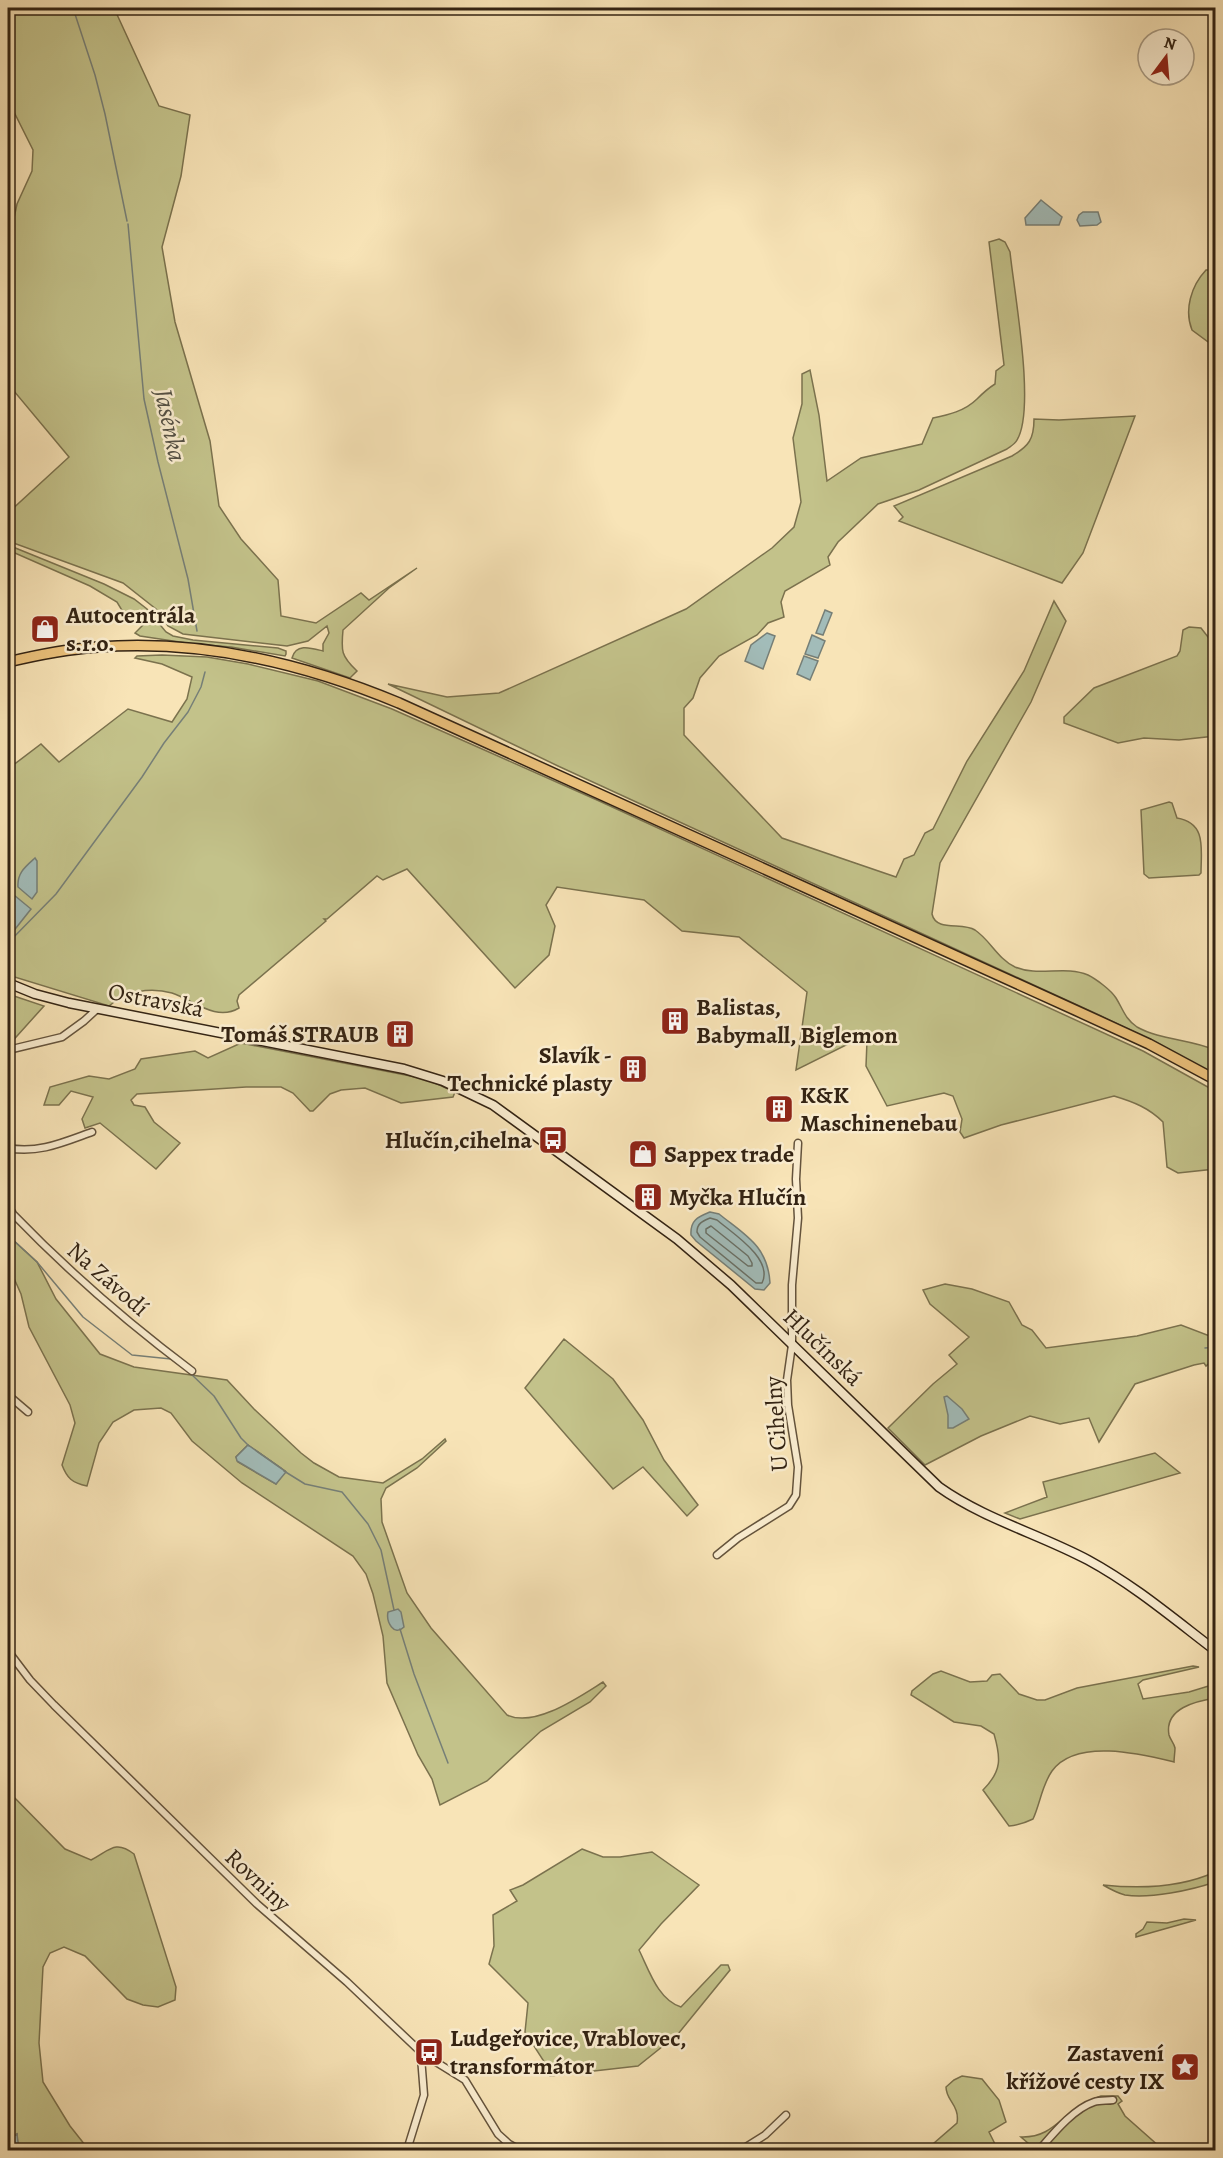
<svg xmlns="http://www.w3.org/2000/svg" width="1223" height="2158" font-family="Alegreya,serif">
<rect width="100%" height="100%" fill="#f8e4b7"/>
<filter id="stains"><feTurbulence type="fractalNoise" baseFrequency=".00333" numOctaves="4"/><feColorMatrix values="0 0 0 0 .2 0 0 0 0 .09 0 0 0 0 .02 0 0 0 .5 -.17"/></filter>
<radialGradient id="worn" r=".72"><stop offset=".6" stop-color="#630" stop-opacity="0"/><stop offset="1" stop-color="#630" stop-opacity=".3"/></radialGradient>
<path fill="#c3c28a" stroke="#7b724e" stroke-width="1.5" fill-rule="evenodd" d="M8,8H114L159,106L190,115L181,176L162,247L175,322L210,441L219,506L241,539L278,580L281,616L316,623L361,593L369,600L417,568L389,588L343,630C341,651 341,656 357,671L350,678L292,658C296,643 311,648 323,651V644L329,633L327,626L308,641L287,646L183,634L168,626L156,609L123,583L8,541V513L69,457L14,391L8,393V246L17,204L32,171L33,150L8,100Z
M999,239L1005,242L1010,252C1014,292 1036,409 1017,440C1015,444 1011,446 1007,449L919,490L878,504L838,542L828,557L830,565L785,591L781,602L784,617L768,623L757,635L719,656L700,678L693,698L684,708V735L782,838L896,877L904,859L914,855L925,833L933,829L967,761L1024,671L1054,601L1066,621L1031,702L940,863L932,914C936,932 962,922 975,930C990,940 998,959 1015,967C1038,977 1065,965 1088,975C1096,979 1111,990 1116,998C1123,1009 1125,1019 1137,1027C1160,1040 1190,1039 1215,1050V1076L1159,1044L1099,1015L558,766L388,684L447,697L499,693L686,609L772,548L794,527L801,502L793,438L802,404V374L810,370L819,415L827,481L861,458L922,444L933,418C948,415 965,411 977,399C983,393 987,389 995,384L996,371L1004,365L989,242Z
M1206,270H1215V347L1192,330C1184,310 1191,286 1206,270Z
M1135,416L1083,553L1062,583L899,521L903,517L894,506L1012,456C1029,446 1034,439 1034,419L1059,420Z
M8,545L104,584L134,599L147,609L166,632L173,636L193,640L278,648L286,651V654L285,656L231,647L193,644L140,636L135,633L143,625L133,614L126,617L117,602L90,586L8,550Z
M1189,627L1201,628L1215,646V736L1179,740L1144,738L1118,743L1064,723V717L1094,688L1177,656L1180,651L1183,630Z
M162,655L207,657L248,664L318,681L392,709L597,800L1143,1051L1215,1091V1169L1178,1173L1167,1167L1163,1122C1149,1108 1134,1102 1114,1096L1001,1125L964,1138L960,1132L962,1119L953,1096L944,1093L887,1106L866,1066L867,1041H854L796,1070L807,992L739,937L682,931L644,900L557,887L546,905L555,926L549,955L515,988L407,869L383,880L377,876L327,919H324L326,921L239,995L237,1001L239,1008C216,1022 193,1000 172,993C150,987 125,991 109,1006L8,975V786L11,783L8,781V769L41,744L59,762L128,709L172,722L187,699L192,677L162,664L135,658L137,656Z
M1169,802L1172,803L1177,818C1207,823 1201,849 1201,873L1199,875L1149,878L1144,874L1141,810Z
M8,994L44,1006L8,1046Z
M241,1043L426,1079L455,1092L453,1097L401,1103L365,1088L341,1090L330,1094L313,1111H310L293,1093L281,1087H246L137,1094L131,1100L134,1105L145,1107L154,1122L180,1143L156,1169L100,1123L85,1128L82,1119L93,1097L71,1091L59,1105H44L50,1087L89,1076L109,1079L135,1069L141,1059L195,1051L208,1058Z
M12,1239L37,1262L56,1299L100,1354L134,1367L227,1380L254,1409L301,1453L314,1463L339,1477L383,1483L422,1459L445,1439L446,1441L417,1468L386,1488L381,1499L382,1522L407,1593L431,1628L507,1715C535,1728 579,1697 603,1682L606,1686L590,1702L541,1731L487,1781L440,1805L432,1779L418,1755L387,1683L383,1636L373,1594L366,1574L353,1556L242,1483L192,1441L171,1413L161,1408L134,1410L113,1422L99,1443L87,1486C72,1483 67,1478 62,1465L75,1423L70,1405L29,1327L21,1294L8,1265V1244ZM248,1445L285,1471L276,1484L238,1462L236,1457Z
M945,1284L972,1289L1009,1302L1022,1325L1032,1330L1046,1348L1137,1336L1181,1325L1215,1338V1358L1206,1366L1204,1363L1194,1365L1135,1384L1099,1442L1089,1418L1060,1424L1030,1416L981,1436L925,1465L888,1428L933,1384L957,1364L949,1355L969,1337L930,1304L923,1290Z
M564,1339L613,1379L643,1420L664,1460L698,1505L687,1516L643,1467L613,1489L525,1388Z
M1155,1453L1180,1473L1020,1519L1005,1513L1047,1497L1043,1482Z
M1193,1666L1199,1667L1143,1680L1138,1684L1143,1699L1189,1692L1215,1684V1698C1197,1701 1164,1708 1169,1735C1170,1739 1174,1743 1175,1748C1175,1752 1174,1758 1174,1762C1141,1754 1076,1738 1052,1771C1042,1785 1040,1804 1033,1819C1025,1823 1019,1825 1009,1826L983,1790C1002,1771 1001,1758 994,1734L981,1726L954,1722L911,1695L912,1691L933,1674L941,1671L970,1682L987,1681L992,1675L1000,1674L1019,1694L1037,1700H1045L1077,1688Z
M8,1791L65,1849L91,1860C109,1851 115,1839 134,1854L176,1987L175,2000L158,2007L143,2005L127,1999L85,1956L64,1947L50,1953L43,1967L39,2043L43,2082L70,2126L89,2150H18L17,2134L8,2139V2135L13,2133L8,2115Z
M582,1849L603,1857H620L652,1852L699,1885L661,1924L639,1950C649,1970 658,2000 681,2007L721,1965H728L730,1970L678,2034L638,2066L550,2076L545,2063L525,2032L528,2003L489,1964L494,1946L493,1915L517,1901L510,1890L523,1885Z
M1215,1872V1882C1192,1890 1150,1899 1125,1895C1117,1893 1110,1889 1103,1885C1141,1889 1180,1888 1215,1872Z
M1184,1919L1196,1920L1136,1937V1934L1143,1929L1147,1922L1167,1923Z
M962,2076L982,2079L999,2100L1006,2122L989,2132L998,2150H926L957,2123C960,2105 946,2101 946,2087L954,2080Z
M1101,2096H1118L1122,2101L1118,2104L1125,2116L1160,2147H1165L1164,2150H1003L1008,2145L1036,2150L1021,2137C1051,2138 1060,2117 1083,2104C1089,2101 1095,2098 1101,2096Z"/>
<path fill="#a2bcb9" stroke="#767f77" stroke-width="1.5" d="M1041,200L1062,217L1059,225H1026L1025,218Z
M1083,212H1098L1101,222L1097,225L1080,226L1077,220L1079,215Z
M825,610L832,613L823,635L816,633Z
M767,633L775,636L763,669L745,661L751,645Z
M812,635L825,641L818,658L805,654Z
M804,656L818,661L810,680L797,674Z
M35,858L37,861V892L32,899L18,887C17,873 25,867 35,858Z
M14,895L31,909L8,938V902Z
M710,1212L719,1214C745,1235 768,1246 770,1283L764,1290L755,1289L696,1241L691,1235C690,1220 698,1217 710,1212Z
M947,1396L962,1409L969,1419L953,1428H948V1415L944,1397Z
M248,1445L286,1472L276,1484L237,1461L236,1457Z
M398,1609L401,1612L404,1627C394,1637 386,1622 388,1612Z
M17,2134L19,2150H9L8,2139Z"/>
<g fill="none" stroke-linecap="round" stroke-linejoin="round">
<path stroke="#6a7066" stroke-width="1.5" d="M710,1218L717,1220C732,1233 774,1259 762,1283H756L700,1237L697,1232C697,1223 703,1221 710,1218Z
M711,1226L748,1256L752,1263V1266H748L706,1233V1229Z"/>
<path stroke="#767f77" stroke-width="1.5" d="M73,8L95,75L105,114L127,221
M128,224L144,399L158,462L188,579L197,631
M8,943L56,894L142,777L164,743L188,712L201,687L205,672
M8,1231L12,1239L37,1262L83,1317L132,1355L171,1359L179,1365
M1205,1348L1216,1347
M190,1373L214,1396L241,1438L249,1446
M258,1452L281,1468
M284,1471L305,1484L342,1492L368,1524L381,1550L394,1610
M400,1629L414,1674L448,1763"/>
<g stroke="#64533c" stroke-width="9">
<path id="street" d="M8,1050L62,1037L84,1021L97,1009
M8,1148C38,1154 64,1142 92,1132
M8,1206L13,1214C68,1271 128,1323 192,1371
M8,1395L28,1412
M717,1555L738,1538L789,1506L796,1495L798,1467L788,1405L787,1380L792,1345V1285L798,1218L796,1179L798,1143
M8,1651L30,1680L54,1705L257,1904L347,1982L423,2054L465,2080L498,2134L509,2144L520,2150
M407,2150L424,2095L421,2057L423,2054
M741,2150L765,2135L786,2115
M1039,2150C1053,2134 1073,2109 1094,2102C1100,2100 1107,2101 1113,2100"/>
</g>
<g stroke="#332313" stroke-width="11">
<path id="secondary" d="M8,983L35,994L69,1003L404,1069L443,1081L493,1105L677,1239L731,1285L939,1487C984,1519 1039,1534 1088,1560C1134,1585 1174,1619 1216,1651"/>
</g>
<g stroke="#332313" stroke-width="12">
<path id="primary" d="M8,662C37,655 68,649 98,647C202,639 303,663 399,703L1075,1010L1149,1044L1216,1080"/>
</g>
<use href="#street" stroke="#faedd0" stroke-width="6"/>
<use href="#secondary" stroke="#faedd0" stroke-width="8"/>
<use href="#primary" stroke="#ecc27c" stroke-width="9"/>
</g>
<defs>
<g id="shop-square" transform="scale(1.5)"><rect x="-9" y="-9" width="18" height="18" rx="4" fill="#8f2418" stroke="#faedd0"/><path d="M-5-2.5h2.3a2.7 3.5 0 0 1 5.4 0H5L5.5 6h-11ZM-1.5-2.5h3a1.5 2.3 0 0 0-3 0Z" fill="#fff"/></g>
<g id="building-square" transform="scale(1.5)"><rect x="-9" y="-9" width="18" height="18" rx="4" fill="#8f2418" stroke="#faedd0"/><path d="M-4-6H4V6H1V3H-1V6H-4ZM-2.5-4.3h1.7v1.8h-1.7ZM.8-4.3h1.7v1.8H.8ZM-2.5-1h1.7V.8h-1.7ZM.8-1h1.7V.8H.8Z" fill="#fff"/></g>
<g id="bus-square" transform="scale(1.5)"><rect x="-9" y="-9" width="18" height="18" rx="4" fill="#8f2418" stroke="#faedd0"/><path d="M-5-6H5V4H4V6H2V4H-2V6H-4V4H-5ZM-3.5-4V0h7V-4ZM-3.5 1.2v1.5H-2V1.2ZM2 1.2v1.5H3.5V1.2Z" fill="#fff"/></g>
<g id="sight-square" transform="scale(1.5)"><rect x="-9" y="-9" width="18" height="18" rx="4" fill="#8f2418" stroke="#faedd0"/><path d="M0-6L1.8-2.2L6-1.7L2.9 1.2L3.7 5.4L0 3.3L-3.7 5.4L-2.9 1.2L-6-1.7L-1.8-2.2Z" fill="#fff"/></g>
</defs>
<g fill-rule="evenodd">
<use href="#shop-square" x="45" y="629"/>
<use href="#building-square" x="675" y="1021"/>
<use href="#building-square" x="400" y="1034"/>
<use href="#building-square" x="633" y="1069"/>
<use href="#building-square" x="779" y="1109"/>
<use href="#bus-square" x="553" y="1140"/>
<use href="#shop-square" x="643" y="1154"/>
<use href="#building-square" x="648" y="1197"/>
<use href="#bus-square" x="429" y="2052"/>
<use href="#sight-square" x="1185" y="2067"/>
</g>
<g text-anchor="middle" stroke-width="5" stroke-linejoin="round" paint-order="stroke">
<g font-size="24" font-weight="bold" fill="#332313" stroke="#faedd0" text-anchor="start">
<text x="66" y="623">Autocentrála<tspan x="66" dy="28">s.r.o.</tspan></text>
<text x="696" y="1015">Balistas,<tspan x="696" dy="28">Babymall, Biglemon</tspan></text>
<text x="379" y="1042" text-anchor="end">Tomáš STRAUB</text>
<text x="612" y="1063" text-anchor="end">Slavík -<tspan x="612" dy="28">Technické plasty</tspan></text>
<text x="800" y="1103">K&amp;K<tspan x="800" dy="28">Maschinenebau</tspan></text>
<text x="532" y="1148" text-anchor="end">Hlučín,cihelna</text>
<text x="664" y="1162">Sappex trade</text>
<text x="669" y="1205">Myčka Hlučín</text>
<text x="450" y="2046">Ludgeřovice, Vrablovec,<tspan x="450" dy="28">transformátor</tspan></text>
<text x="1164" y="2061" text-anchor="end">Zastavení<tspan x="1164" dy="28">křížové cesty IX</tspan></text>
</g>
<g font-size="24" fill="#332313" stroke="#faedd0">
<text transform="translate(156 1000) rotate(11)" y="8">Ostravská</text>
<text transform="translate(108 1279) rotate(41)" y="8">Na Závodí</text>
<text transform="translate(823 1347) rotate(44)" y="8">Hlučínská</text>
<text transform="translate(776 1424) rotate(-94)" y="8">U Cihelny</text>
<text transform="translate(258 1880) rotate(43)" y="8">Rovniny</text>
</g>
<g font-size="26" font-style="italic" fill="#545145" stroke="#faedd0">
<text transform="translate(171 425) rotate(78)" y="9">Jasénka</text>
</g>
</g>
<rect width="1223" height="2158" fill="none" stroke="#f8e4b7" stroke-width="30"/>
<rect x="9" y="9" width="1205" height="2140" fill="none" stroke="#332313" stroke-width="3"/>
<rect x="15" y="15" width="1193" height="2128" fill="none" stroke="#332313" stroke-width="1.5"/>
<g transform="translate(1166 57) rotate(16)"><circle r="28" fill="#faedd0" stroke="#aa9c84" stroke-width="1.5"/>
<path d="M0-4.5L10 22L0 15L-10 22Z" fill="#8f2418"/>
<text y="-9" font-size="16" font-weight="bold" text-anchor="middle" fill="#332313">N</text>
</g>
<rect width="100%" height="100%" filter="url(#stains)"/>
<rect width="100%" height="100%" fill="url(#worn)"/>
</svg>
